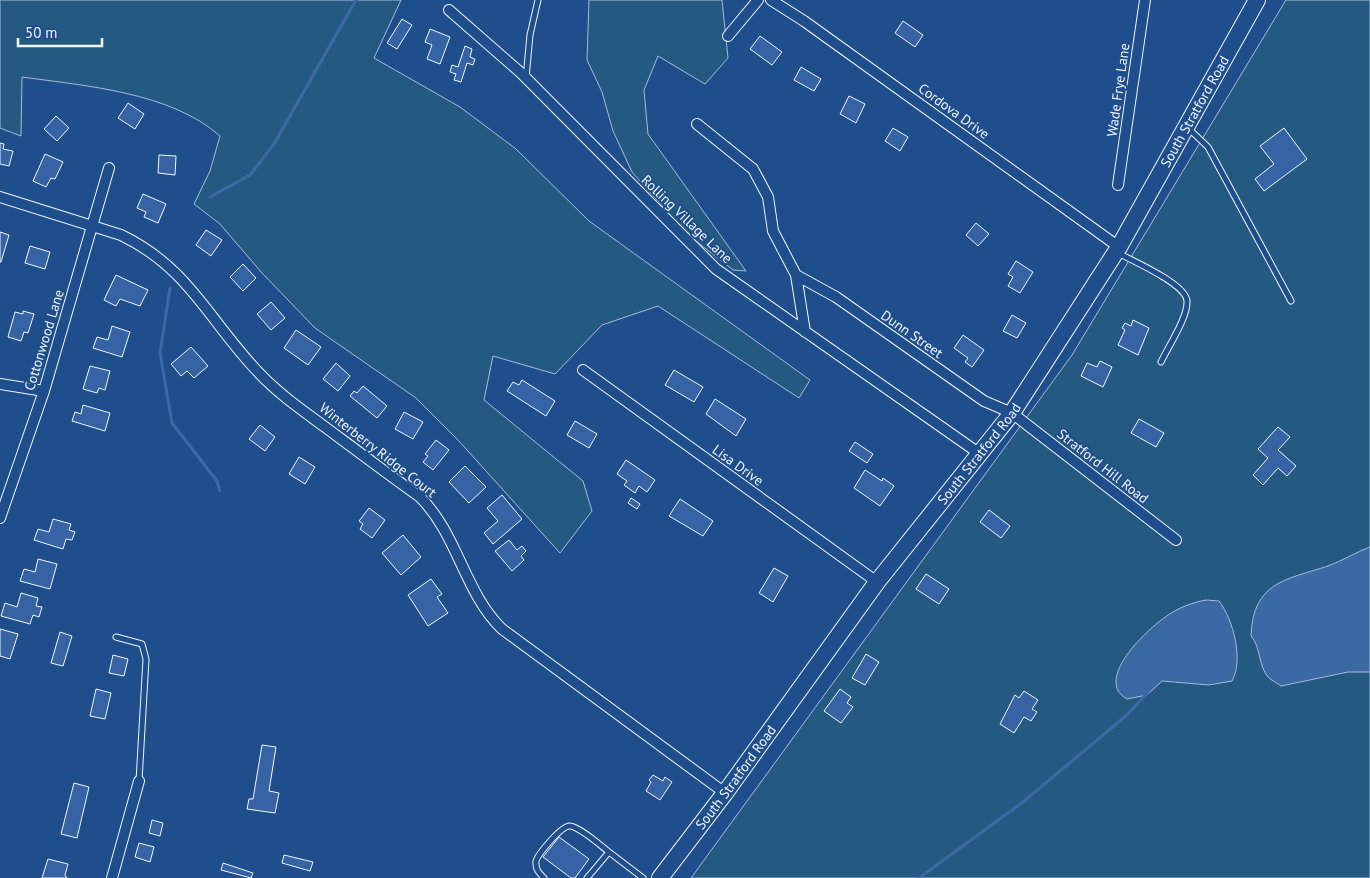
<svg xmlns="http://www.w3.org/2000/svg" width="1370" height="878" font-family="'PT Sans',sans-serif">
<rect width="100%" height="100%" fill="#1f4e8c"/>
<path fill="#245a82" stroke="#a8bbd7" d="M0,0H401L374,58L460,107L516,149L589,221L810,380L799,398L658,306L602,325L555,374L493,356L484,400L583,481L592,511L560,553L458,440L416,398L315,328L262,273L220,224L194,204L210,171L220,136C170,92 86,86 22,77L21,136L0,128Z
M589,0H722L728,58L705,84L658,56L644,90L648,134L746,271L733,270L687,234L632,172L613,131L602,92L587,60Z
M1286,0H1370V878H691L1072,355Z"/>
<path fill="#3b69a3" stroke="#a8bbd7" d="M1370,547V672H1348L1281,686C1277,683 1271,680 1268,677C1258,665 1261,647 1251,636C1253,582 1285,580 1328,566C1342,561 1356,552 1370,547Z
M1206,600L1219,601C1233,619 1244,660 1232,681L1209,685L1162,681L1147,695L1127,699C1091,679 1153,623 1173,612C1183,606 1195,602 1206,600Z"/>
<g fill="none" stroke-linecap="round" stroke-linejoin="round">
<path stroke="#3b69a3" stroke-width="3" d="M210,197L250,175L274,144L356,0
M170,288L160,353L172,423L217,481L220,491
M919,878L1023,802L1127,715L1148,692"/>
</g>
<path fill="#3563a3" stroke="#f2f6ff" d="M402,19L412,25L397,49L387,43Z
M903,21L923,35L915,47L895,33Z
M430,29L450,37L440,64L427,59L432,45L425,42Z
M760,36L782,52L772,65L750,49Z
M465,46L472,49L470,57L475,59L473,65L467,63L461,82L454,80L456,74L450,72L452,65L458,67Z
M801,67L821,79L814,91L794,80Z
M849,96L865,104L856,123L840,114Z
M128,103L144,114L135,129L118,118Z
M56,116L69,128L57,141L44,129Z
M893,128L908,137L900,151L885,141Z
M1284,128L1307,159L1264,191L1255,179L1274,164L1260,146Z
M0,143L4,144L3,149L13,151L9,166L0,164Z
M45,154L63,162L55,179L51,178L46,187L33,181Z
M159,155L176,156L175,175L158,173Z
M143,194L166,204L158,223L144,217L146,212L137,208Z
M976,223L989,234L978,246L966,235Z
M206,230L222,240L211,256L196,245Z
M0,232L9,235L1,262H0Z
M30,246L50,252L45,269L25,263Z
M1016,261L1033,272L1020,293L1008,286L1013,277L1008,274Z
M243,264L256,278L243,291L230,277Z
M116,275L148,290L140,306L120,299L116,306L104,300Z
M271,302L285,318L271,330L257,314Z
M23,311L34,314L28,333L24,332L21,341L8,337L15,312L23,314Z
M1012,315L1026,323L1017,338L1003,331Z
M1133,320L1149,328L1138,355L1118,345L1125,330L1122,328L1125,323L1131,326Z
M112,326L130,332L122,357L93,348L97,337L108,340Z
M296,330L321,347L308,365L284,348Z
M963,335L984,350L972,367L965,362L968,358L954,348Z
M191,347L208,366L194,378L187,371L181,376L171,364Z
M1100,361L1112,367L1103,387L1081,376L1087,363L1097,367Z
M336,363L350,376L338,391L323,379Z
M90,366L110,371L105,390L99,388L97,393L83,389Z
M674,370L703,387L694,402L665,385Z
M522,380L555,401L546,416L507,391L513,382L519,385Z
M363,386L387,406L377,418L350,396L354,391L357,393Z
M715,399L746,419L736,436L706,414Z
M83,405L110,413L105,431L72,421L75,412L81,414Z
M404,412L423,422L413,439L395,429Z
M1139,419L1164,433L1156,447L1131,433Z
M575,421L597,434L589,448L567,435Z
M260,425L275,437L265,451L249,439Z
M1278,427L1290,437L1278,450L1296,466L1287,476L1278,468L1263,485L1253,475L1268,458L1258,449Z
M436,440L449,450L433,470L423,462L428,456L425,454Z
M855,442L873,454L867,463L849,451Z
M299,457L315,467L305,484L289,474Z
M626,460L655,480L647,492L639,486L635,493L624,485L627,481L617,474Z
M465,466L486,487L469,503L449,482Z
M865,470L882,481L883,478L894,486L880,506L854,488Z
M502,495L522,519L493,544L484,533L498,521L487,508Z
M631,498L640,504L637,509L628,503Z
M680,499L713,521L703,536L669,516Z
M369,508L385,520L372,538L360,529L363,524L359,521Z
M989,510L1010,526L1001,538L980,522Z
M53,519L71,524L69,530L75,532L72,540L66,539L63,549L34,540L38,529L49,532Z
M403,535L421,557L401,575L382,553Z
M509,540L517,550L522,546L526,551L521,556L524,560L512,571L495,551Z
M38,559L57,564L50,589L20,581L24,569L35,572Z
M774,568L788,576L773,602L759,593Z
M926,574L949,589L939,604L916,589Z
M431,579L442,594L437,597L448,613L428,626L408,595Z
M21,593L38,598L36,606L42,607L39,617L33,615L30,624L1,616L5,603L17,607Z
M0,629L18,634L10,659L0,656Z
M60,632L72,636L63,666L51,663Z
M866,654L879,662L865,685L852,678Z
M113,655L128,659L124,676L109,673Z
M96,689L111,693L105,719L90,716Z
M840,689L851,697L847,703L853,707L841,723L824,711Z
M1024,691L1038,700L1032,709L1037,712L1031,721L1024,717L1014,733L1000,724L1015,695L1019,698Z
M262,745L276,747L269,791L279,793L275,813L247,809L249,799H253Z
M653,775L663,781L665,777L672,782L660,800L646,791L651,782L649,780Z
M74,783L89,787L77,838L61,834Z
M152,820L163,823L160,836L149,833Z
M559,837L589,859L575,878H571L543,857Z
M139,843L154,847L150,862L135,857Z
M284,855L313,862L310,871L282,863Z
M48,859L68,864L65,875L67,878H42Z
M223,863L253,873L251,878L221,870Z"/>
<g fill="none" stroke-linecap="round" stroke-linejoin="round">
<g stroke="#f2f6ff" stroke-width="7">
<path id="lane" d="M526,78L530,35L538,0
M1188,128L1208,147L1291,301
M1118,253C1133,261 1186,284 1187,301C1188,317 1168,347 1161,362
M116,637L142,644L146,659L139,781
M544,878C539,873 535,869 536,861C538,854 562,825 570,826C580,827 600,845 609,852
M587,878L609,852L643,878"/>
</g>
<g stroke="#f2f6ff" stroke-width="12">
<path id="street" d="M771,0L804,21L1119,247
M449,10L521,73L716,269L980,454
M728,36L758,0
M697,124L753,169L768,197L773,231L796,275L805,332
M1118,185L1145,0
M0,197L121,235C190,268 210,323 260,374C279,394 302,410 325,427C356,450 388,474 420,497C458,535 464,592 502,629L725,793
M796,275L836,297L984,401L1012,413L1176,540
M583,370L877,582
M0,384L44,391
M0,518L44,391L109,168
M112,878L139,781"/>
</g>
<g stroke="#f2f6ff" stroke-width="18">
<g id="primary">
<path id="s1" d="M660,878L725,793L877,582L1012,413L1119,247L1257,0"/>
</g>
</g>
<use href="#lane" stroke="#1f4e8c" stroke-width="5"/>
<use href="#street" stroke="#1f4e8c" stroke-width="10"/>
<use href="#primary" stroke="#1f4e8c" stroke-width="16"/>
</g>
<g text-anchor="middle" stroke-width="4" stroke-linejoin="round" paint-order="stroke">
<g font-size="14" fill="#f2f6ff" stroke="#1f4e8c">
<text transform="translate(1118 90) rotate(-82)" y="5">Wade Frye Lane</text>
<text transform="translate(954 111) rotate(36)" y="5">Cordova Drive</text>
<text dy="5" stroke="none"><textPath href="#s1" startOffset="936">South Stratford Road</textPath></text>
<text transform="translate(687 219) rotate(44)" y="5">Rolling Village Lane</text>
<text transform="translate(912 334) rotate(35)" y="5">Dunn Street</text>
<text transform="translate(44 340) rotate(-73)" y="5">Cottonwood Lane</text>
<text transform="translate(378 450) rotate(38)" y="5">Winterberry Ridge Court</text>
<text dy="5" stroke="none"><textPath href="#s1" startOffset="531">South Stratford Road</textPath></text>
<text transform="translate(738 465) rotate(36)" y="5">Lisa Drive</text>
<text transform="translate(1103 466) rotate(38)" y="5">Stratford Hill Road</text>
<text dy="5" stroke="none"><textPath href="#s1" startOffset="126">South Stratford Road</textPath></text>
</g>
</g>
<path d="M18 38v8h84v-8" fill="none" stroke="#f2f6ff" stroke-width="2.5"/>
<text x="25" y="38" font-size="15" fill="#f2f6ff" stroke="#1f4e8c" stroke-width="4" paint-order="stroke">50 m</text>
</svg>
